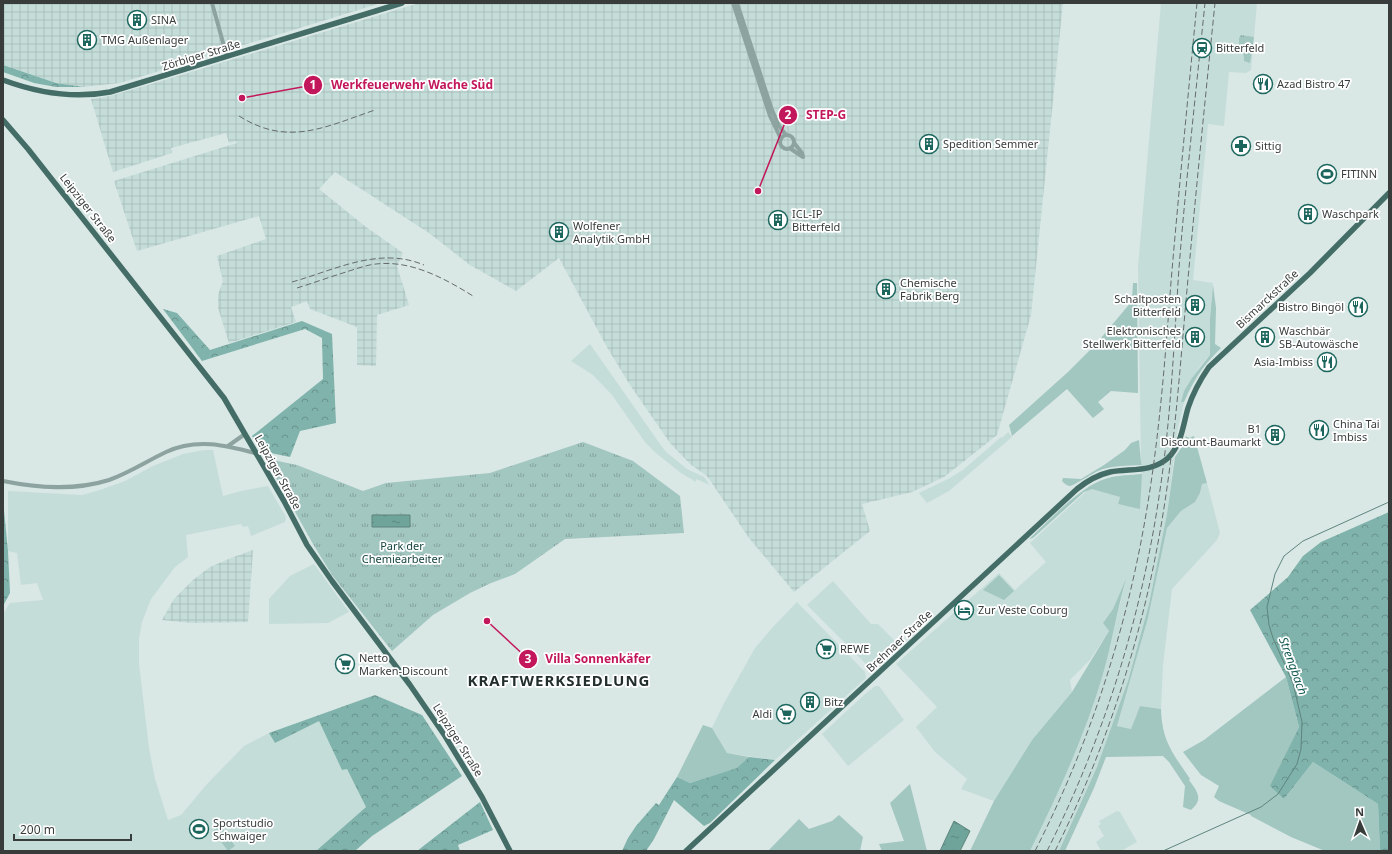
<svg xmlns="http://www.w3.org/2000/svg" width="1392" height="854" font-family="'Noto Sans',sans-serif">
<defs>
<pattern id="industrial-grid" width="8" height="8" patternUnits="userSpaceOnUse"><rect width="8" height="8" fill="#c5ddd9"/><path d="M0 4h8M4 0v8" fill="none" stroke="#aabfbb"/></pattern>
<pattern id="forest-crowns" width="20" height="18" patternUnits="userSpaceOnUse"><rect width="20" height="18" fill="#7fb3ab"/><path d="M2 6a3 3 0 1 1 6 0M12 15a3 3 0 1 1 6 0" fill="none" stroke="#69938c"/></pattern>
<pattern id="park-tufts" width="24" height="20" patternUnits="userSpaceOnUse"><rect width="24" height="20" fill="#a2c6c0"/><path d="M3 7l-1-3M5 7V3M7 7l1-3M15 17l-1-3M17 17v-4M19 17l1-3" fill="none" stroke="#85a29d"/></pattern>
<pattern id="water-ripples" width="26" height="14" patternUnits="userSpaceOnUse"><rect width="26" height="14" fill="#6fa49b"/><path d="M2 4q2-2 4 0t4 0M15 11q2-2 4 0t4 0" fill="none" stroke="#5c8780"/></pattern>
</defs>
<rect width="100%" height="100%" fill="#d9e7e5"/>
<path fill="#c5ddd9" d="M1161,3H1257L1251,70L1246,73L1229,72L1224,126L1208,124L1193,280L1213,283L1210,318V355L1201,365L1184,391L1181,402H1184L1177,433L1167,514L1149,604L1128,681L1114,724L1097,767L1059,851H1030L1048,814L1083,733L1103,673L1125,583L1113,609L1103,623L1109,631L1090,660L1070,680L1072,692L1032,740L994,801L961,789L967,779L935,752L916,727L937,707L896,664L999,573L1015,590L1046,562L1030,543L1091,487L1120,497L1118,504L1140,508L1142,465L1141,462L1138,267Z
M590,344L660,444L666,452L687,469L704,477L710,485L696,479V482L681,473L656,453L645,442L612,395L593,375L571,361Z
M1008,432L1012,437L949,491L927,503L919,493L950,478L963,470L1000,438L1003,437Z
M204,450H213L223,496L241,491L268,486L286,517L285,522L251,536L248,526L243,527L241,524L186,535L188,557L175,567L151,599L142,622L139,639V664L149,748L155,779L168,820L181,815L207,784L244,746L269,733L275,743L319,720L342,769H347L366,807L316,851H3V614L10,603L43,600L37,583L21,585L17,553L8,551V491L82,495L100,490L125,481L153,466L183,454Z
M1207,483L1220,533L1217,540L1172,589L1163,665L1161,709L1140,706L1131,729L1117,726L1148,618L1167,528L1181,511L1195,502L1200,493L1202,484Z
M314,564L349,612L328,623L269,624V599L290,576Z
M833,581L871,624H878L899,645L875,668L868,666L807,605Z
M797,602L865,672L866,678L775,760L727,753L712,728L723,705L755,648L772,628Z
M875,686H879L904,720L848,766L822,734L864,695Z
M1117,811L1120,812L1137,842L1121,851H1101L1096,842L1104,836L1098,826L1101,824L1099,821Z"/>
<path fill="url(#industrial-grid)" d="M3,3H381L120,83L84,87L56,83L3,65Z
M419,3H1063L1031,315L997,435L944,477L912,492L862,504L870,531L794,592L749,538L707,476L690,464L670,443L630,385L608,349L559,258L516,291L470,265L429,233L335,172L319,189L366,227L403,253L397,266L409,305L377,315L376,366L357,365V327L310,309L307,301L291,307L296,322L229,343L218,308V295L223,281L217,256L266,239L259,216L137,251L114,181L237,143L236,141L229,143L226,133L171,148L172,153L113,172L91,99L110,96L158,82Z
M253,550L248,622L191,623L162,620L174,599L193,580L210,567L231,558Z"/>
<path fill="#a2c6c0" d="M1133,283H1137L1138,393L1111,391L1098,402L1104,409L1093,418L1067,389L1012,436L1009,425L1068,372L1096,344L1132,301Z
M1213,285L1216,308L1215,344L1221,348C1202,367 1195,378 1184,402H1181L1184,391L1192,378L1210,355V318Z
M1186,436L1189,438L1194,436L1207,483L1202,484L1200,493L1195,502L1181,511L1167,528L1148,618L1117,726L1131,729L1140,706L1161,709C1162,742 1173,753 1190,779L1189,780C1197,791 1204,799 1191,810L1183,807L1185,786L1169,762L1163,756L1106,757L1094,788L1065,851H1059L1097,767L1128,681L1149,604L1167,514L1175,457L1182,447Z
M1139,440L1141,462L1142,465C1127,466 1112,465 1098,471C1093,473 1073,486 1070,486C1067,486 1064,483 1062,481L1063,478L1081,479L1104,465L1125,450L1131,443Z
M1142,474L1140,509L1118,504L1120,497L1092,489L1084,492L1033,538L1029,539C1050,520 1081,485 1108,478C1119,475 1131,475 1142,474Z
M999,575L1014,591L1004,600L983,590Z
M1126,579C1117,610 1112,642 1103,674C1085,735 1058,794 1030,851H970L994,801L1032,740L1072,692L1109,631L1103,623L1113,609Z
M1286,677L1299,727L1271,786L1284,799L1313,762L1378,804L1380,851H1325L1291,837L1251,816V815L1219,801L1214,797L1219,786L1201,775L1183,752L1204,740Z
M703,725L712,728L727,753L749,757L738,768L690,783L677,777Z
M910,784L927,851H882L879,844L904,841L890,803Z
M839,815L863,837L860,851H768L799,819L809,829L832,821Z
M220,825L235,846L228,851L213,831Z"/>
<path fill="url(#forest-crowns)" d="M3,65L56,83L84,87H56L34,83L3,72Z
M163,309L177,313L210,350L302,321L332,334L336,423L300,431L290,457L261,451L252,436L323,379L322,338L305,329L202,361Z
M3,500L8,551L10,593L3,606Z
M1389,512V851H1380L1378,804L1313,762L1284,799L1270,786L1299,727L1286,677L1250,610L1288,577L1303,556L1321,542Z
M375,695L422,715L462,776L372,836L355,851H316L366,807L347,769L342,770L319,721L275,743L269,733Z
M749,757L775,760L710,823L704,826L674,800L654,839L646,851H622L628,838L636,826L656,803L659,805L677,777L690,783L737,768Z
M480,802L493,830L458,845L460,851H417Z"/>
<path fill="url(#park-tufts)" d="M1241,35L1254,37L1250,63L1244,61C1244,55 1244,49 1239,44V38Z
M583,442L633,461L680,496L684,533L565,539L515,574L491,583L470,593L433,615L392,651L332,575L313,544L269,465L273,460L297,465L363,491L386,483L490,473Z"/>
<path fill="url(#water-ripples)" stroke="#5e857e" d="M372,515H410V527H372Z
M954,821L970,831L960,851H940Z"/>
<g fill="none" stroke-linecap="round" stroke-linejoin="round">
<path stroke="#5e857e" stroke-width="1" d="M1163,851L1261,807L1278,794L1297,764L1301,749L1302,722L1293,683L1273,638L1269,625L1267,607L1275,574L1284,556L1303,541L1389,502"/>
<path stroke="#8da39f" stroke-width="4" d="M212,3L227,57
M733,3L770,116L781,139
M737,3L772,110L779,126L786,135
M780 142a7 7 0 1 1 14 0a7 7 0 1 1-14 0Z
M795,144L802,153L803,157
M791,149L803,157
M228,446L245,434
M3,481C38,488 74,491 109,480C129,473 147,461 166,452C196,438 225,445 255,453"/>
<path stroke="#436d66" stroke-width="5.5" d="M3,80C38,93 73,99 110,92L402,3
M3,120L28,149L224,398L284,501L307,545L332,581L410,685L445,736L482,797L510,851
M686,851L1077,489C1087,481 1097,475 1110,472C1130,468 1151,473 1168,458C1182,444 1183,425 1188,408C1193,393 1200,380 1209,367L1310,273L1389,193"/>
<path stroke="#656c6b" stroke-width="1" stroke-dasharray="6 3" stroke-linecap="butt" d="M239,116C288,147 325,127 375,110
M292,282C335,270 379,246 424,265
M297,288C313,283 330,277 346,272C356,269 366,265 376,264C411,260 444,278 473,296
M1035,851C1088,747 1125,635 1145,520C1159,441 1165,361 1171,282C1179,189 1188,96 1197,3
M1047,851C1104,738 1142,615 1160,490C1171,417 1174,342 1179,268C1186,180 1196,91 1205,3
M1055,851C1107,747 1143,635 1162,520C1176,437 1181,352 1189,268C1197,180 1206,91 1215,3"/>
</g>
<defs>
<g id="building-ring" transform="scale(1)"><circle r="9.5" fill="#fff" stroke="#1c665e" stroke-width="1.5"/><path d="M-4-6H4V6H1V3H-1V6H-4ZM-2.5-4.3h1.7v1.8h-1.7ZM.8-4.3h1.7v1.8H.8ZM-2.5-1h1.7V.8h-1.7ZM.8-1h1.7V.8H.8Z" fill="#1c665e"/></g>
<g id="station-ring" transform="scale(1)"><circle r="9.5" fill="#fff" stroke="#1c665e" stroke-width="1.5"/><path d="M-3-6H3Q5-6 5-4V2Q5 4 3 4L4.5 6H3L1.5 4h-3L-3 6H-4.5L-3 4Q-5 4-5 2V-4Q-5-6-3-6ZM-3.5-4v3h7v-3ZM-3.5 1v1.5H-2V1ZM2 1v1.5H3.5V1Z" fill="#1c665e"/></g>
<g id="restaurant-ring" transform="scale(1)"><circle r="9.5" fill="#fff" stroke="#1c665e" stroke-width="1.5"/><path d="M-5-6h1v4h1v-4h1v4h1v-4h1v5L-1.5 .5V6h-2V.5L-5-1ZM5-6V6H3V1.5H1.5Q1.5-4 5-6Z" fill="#1c665e"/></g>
<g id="pharmacy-ring" transform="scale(1)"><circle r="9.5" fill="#fff" stroke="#1c665e" stroke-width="1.5"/><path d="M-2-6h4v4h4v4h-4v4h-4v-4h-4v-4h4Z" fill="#1c665e"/></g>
<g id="stadium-ring" transform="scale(1)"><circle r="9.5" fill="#fff" stroke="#1c665e" stroke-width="1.5"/><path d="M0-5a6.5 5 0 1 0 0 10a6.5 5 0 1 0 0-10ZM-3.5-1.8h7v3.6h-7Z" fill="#1c665e"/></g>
<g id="hotel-ring" transform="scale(1)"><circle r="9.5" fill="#fff" stroke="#1c665e" stroke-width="1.5"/><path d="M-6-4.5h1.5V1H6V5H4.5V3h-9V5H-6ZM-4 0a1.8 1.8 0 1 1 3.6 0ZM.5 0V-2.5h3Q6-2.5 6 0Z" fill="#1c665e"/></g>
<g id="supermarket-ring" transform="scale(1)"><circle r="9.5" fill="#fff" stroke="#1c665e" stroke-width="1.5"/><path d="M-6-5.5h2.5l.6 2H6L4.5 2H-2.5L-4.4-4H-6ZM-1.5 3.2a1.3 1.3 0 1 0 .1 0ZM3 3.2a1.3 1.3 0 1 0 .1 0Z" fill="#1c665e"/></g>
</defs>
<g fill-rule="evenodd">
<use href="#building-ring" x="137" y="20"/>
<use href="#building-ring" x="87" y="40"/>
<use href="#station-ring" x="1202" y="48"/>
<use href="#restaurant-ring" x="1263" y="84"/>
<use href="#building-ring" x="929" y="144"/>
<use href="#pharmacy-ring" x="1241" y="146"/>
<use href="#stadium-ring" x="1327" y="174"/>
<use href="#building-ring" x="1308" y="214"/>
<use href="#building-ring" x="778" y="220"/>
<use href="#building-ring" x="559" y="232"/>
<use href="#building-ring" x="886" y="289"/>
<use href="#building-ring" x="1195" y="305"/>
<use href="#restaurant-ring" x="1358" y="307"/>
<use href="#building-ring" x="1195" y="337"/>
<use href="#building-ring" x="1265" y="337"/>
<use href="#restaurant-ring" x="1327" y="362"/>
<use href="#restaurant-ring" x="1319" y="430"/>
<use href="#building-ring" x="1275" y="435"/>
<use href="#hotel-ring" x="964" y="610"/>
<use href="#supermarket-ring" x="826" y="649"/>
<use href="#supermarket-ring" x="345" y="664"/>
<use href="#building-ring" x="810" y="702"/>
<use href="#supermarket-ring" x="786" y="714"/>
<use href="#stadium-ring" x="199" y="829"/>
</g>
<g text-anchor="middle" stroke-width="3.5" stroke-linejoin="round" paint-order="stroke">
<g font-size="11" fill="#383d3c" stroke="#fff" text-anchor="start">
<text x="151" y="24">SINA</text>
<text x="101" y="44">TMG Außenlager</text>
<text x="1216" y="52">Bitterfeld</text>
<text x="1277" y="88">Azad Bistro 47</text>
<text x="943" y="148">Spedition Semmer</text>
<text x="1255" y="150">Sittig</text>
<text x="1341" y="178">FITINN</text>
<text x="792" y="218">ICL-IP<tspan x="792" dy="13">Bitterfeld</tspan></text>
<text x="1322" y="218">Waschpark</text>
<text x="573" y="230">Wolfener<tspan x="573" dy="13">Analytik GmbH</tspan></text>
<text x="900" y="287">Chemische<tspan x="900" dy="13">Fabrik Berg</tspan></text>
<text x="1181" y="303" text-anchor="end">Schaltposten<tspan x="1181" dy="13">Bitterfeld</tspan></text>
<text x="1344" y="311" text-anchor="end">Bistro Bingöl</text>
<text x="1181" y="335" text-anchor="end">Elektronisches<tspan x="1181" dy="13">Stellwerk Bitterfeld</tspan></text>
<text x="1279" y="335">Waschbär<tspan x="1279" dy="13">SB-Autowäsche</tspan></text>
<text x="1313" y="366" text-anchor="end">Asia-Imbiss</text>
<text x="1333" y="428">China Tai<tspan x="1333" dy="13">Imbiss</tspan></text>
<text x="1261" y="433" text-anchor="end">B1<tspan x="1261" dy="13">Discount-Baumarkt</tspan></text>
<text x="978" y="614">Zur Veste Coburg</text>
<text x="840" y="653">REWE</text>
<text x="359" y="662">Netto<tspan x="359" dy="13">Marken-Discount</tspan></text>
<text x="824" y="706">Bitz</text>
<text x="772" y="718" text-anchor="end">Aldi</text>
<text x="213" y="827">Sportstudio<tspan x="213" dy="13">Schwaiger</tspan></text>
</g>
<g font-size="11" fill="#383d3c" stroke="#fff">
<text transform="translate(201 55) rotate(-17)" y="4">Zörbiger Straße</text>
<text transform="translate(88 208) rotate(52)" y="4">Leipziger Straße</text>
<text transform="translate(1267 299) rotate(-43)" y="4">Bismarckstraße</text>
<text transform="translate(278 472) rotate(61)" y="4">Leipziger Straße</text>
<text transform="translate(899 641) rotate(-43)" y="4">Brehnaer Straße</text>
<text transform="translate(458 740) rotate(58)" y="4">Leipziger Straße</text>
</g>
<g font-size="11" fill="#16453f" stroke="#fff">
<text x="402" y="550">Park der<tspan x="402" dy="13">Chemiearbeiter</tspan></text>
</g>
<g font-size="12" font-style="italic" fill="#145c54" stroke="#fff">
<text transform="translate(1293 666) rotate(70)" y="4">Strengbach</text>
</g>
<g font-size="15" font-weight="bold" letter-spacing="1" fill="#222e2c" stroke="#fff">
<text x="559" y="686">KRAFTWERKSIEDLUNG</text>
</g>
</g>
<path fill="none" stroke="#c2185b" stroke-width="1.5" d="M242 98L313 85M758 191L788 115M487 621L528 659"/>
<g fill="#c2185b" stroke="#fff" stroke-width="1.5">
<circle cx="242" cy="98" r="4"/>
<circle cx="758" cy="191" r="4"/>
<circle cx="487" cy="621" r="4"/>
<circle cx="313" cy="85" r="10"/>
<circle cx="788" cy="115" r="10"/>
<circle cx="528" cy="659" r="10"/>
</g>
<g font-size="12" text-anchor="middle" font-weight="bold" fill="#fff">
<text x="313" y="89">1</text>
<text x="788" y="119">2</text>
<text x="528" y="663">3</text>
</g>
<g font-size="12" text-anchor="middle" font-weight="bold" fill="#c2185b" stroke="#fff" stroke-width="3.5" stroke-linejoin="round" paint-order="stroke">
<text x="412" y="89">Werkfeuerwehr Wache Süd</text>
<text x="826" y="119">STEP-G</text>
<text x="598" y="663">Villa Sonnenkäfer</text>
</g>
<rect width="1392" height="854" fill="none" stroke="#383d3c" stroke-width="8"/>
<g transform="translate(1360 822) rotate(358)" stroke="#ffffff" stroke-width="3" paint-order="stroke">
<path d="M0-3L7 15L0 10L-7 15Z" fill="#383d3c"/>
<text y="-6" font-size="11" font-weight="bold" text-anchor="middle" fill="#383d3c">N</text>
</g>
<path d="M14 834v6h117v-6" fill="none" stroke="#383d3c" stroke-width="2"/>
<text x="20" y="834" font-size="12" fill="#383d3c" stroke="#ffffff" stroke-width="3" paint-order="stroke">200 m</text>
</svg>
